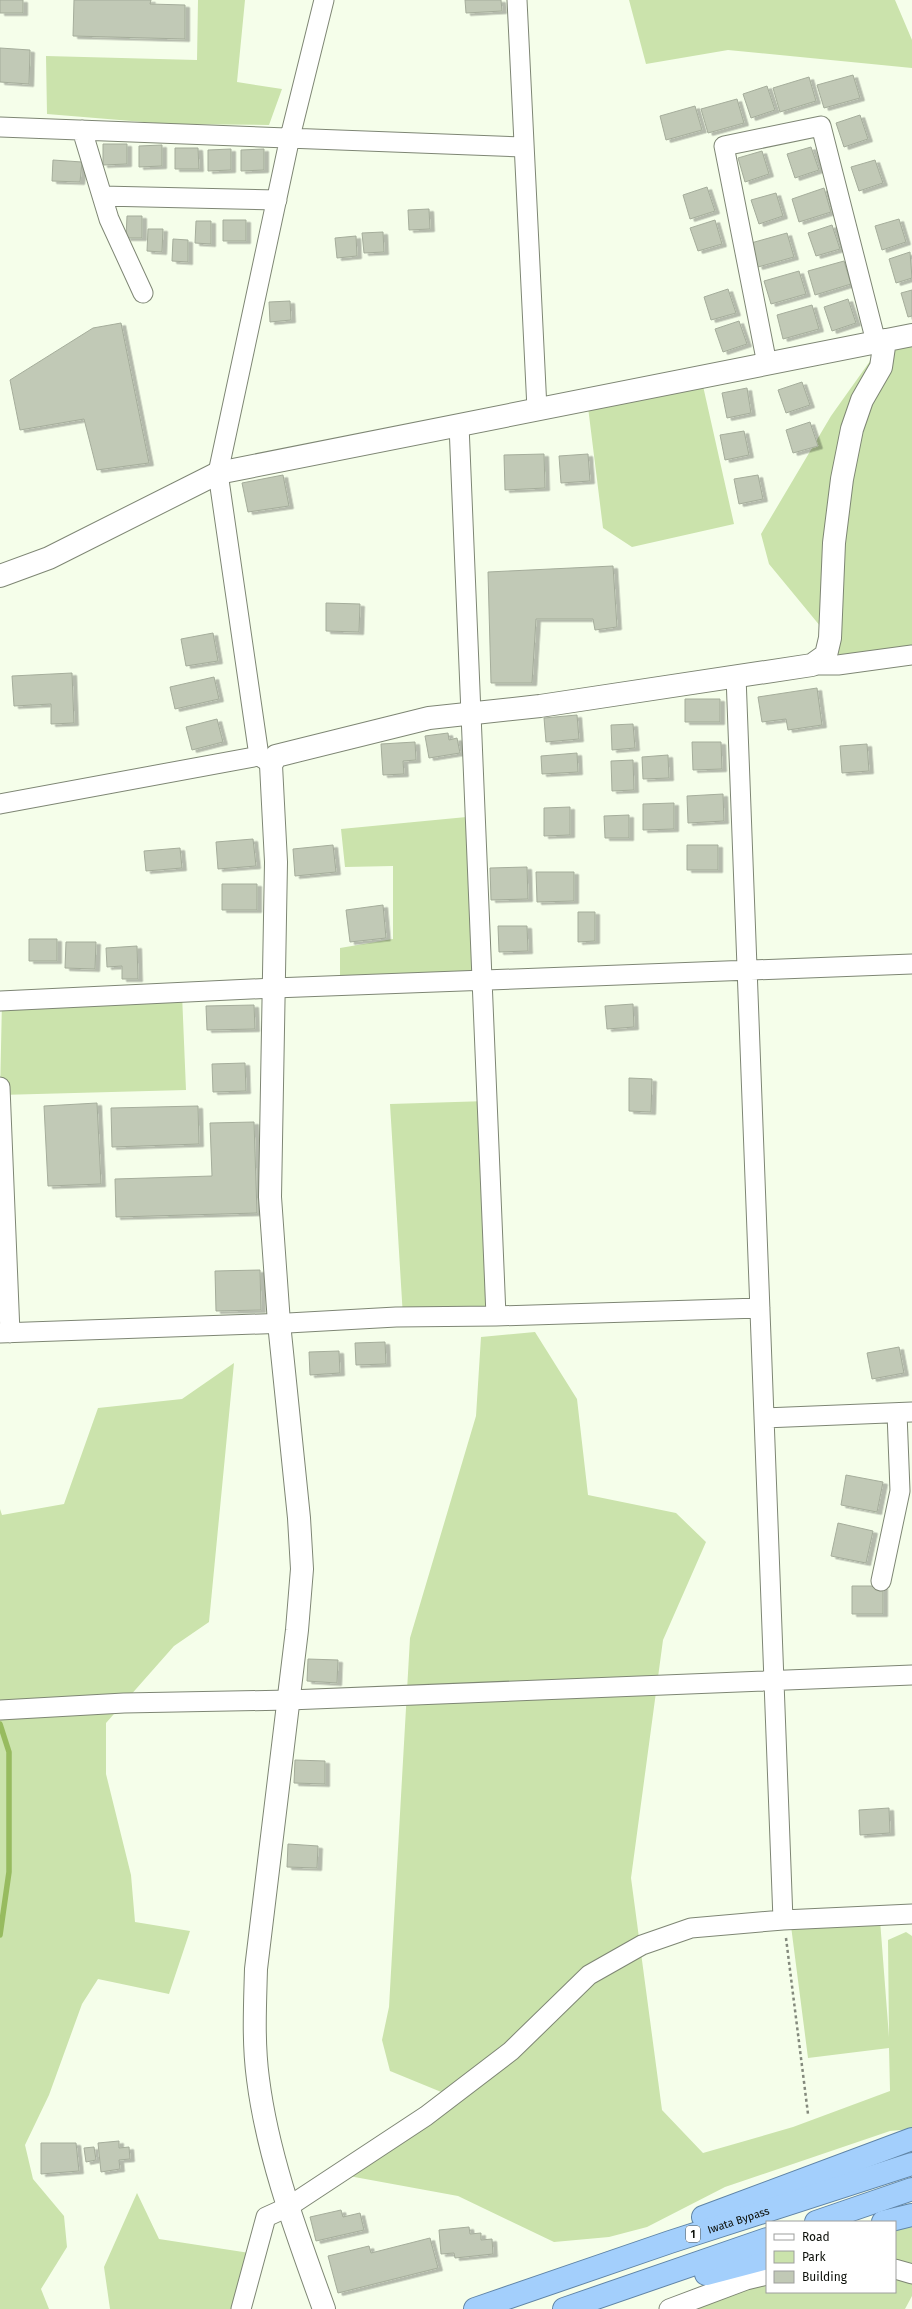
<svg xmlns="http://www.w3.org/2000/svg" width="912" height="2309" font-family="'Fira Sans',sans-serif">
<defs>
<filter id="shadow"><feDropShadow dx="4.5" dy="2.5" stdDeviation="0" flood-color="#0004"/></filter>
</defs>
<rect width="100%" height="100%" fill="#f5feea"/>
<path fill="#cbe3ac" d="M198,0H245L237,82L282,89L269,125L168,124L47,114L46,56L197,60Z
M629,0H895L912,40V68L728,50L646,64Z
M912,335V650L826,655L830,638L769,564L761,534L831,416L885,340Z
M701,377L734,524L632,547L603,528L587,399Z
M477,816L483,980L340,985V948L393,939V866L345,867L341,829Z
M182,994L186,1090L0,1095L2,1001Z
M488,1101L496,1316L403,1317L390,1104Z
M535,1332L577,1399L588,1495L676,1513L706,1542L663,1640L631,1878L662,2110L703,2153L793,2127L890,2091L889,2048L808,2058L791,1926L880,1920L889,2037L888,1940L906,1932L912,1936V2129L890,2131L725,2187L647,2227L609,2237L554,2242L458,2196L338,2174L451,2096L390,2071L382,2040L389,2007L410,1638L476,1416L481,1337Z
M234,1363L209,1622L174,1646L106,1723V1774L131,1875L135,1922L190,1931L169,1994L98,1979L82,2004L49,2095L25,2145L33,2179L64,2216L67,2247L41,2289L49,2309H0V1509L2,1515L64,1504L98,1408L182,1399Z
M137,2193L159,2239L256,2254L241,2309H110L104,2267Z
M912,2222V2296L905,2309H670L767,2277V2292H895V2225Z"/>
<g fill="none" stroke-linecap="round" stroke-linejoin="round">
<path stroke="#97bb5f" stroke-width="5.5" d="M0,1724L9,1752V1872L0,1935"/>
</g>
<path fill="#c1c9b6" stroke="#a5ad9b" filter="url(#shadow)" d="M0,0H23V13H0Z
M74,0H151L150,4L185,5V39L73,36Z
M465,0H501L502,11L466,13Z
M0,48L30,50L29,84L0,82Z
M853,75L860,98L824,108L817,85Z
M809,77L816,101L780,112L773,88Z
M767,86L775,110L751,118L743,94Z
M737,99L744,123L708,133L701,109Z
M695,106L702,130L666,140L660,116Z
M860,115L868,139L844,147L836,123Z
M103,144H127V164L103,165Z
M162,145V166L139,167V146Z
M811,147L819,170L795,178L787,154Z
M175,148H198L199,169H175Z
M231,149V170L208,171V150Z
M264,149V170L241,171V150Z
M762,151L769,174L745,182L738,158Z
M53,160L82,162L80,182L52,181Z
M875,160L883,183L859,191L851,167Z
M707,187L715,211L690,219L683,195Z
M824,188L831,212L799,222L792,199Z
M776,193L783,216L759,224L751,200Z
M429,209L430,229L409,230L408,210Z
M127,216H142V238H126Z
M899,219L906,242L882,250L875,226Z
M223,220H246V241H223Z
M715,220L722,244L698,251L690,228Z
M196,221H211V244L195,243Z
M832,225L840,249L816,256L808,233Z
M148,229H163L162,252L147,251Z
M383,232L384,252L364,253L362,233Z
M787,233L794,257L758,267L751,243Z
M356,236L357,256L337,258L335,238Z
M173,239L188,240V262L172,261Z
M910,252L912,278L896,283L889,259Z
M844,261L851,284L815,295L808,271Z
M799,271L806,294L771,304L764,281Z
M728,289L736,313L711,320L704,297Z
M912,290V316L908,317L901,293Z
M848,299L856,323L832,331L824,307Z
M290,301L291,320L270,322L269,302Z
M812,305L819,329L783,339L777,315Z
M739,321L747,344L723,352L715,329Z
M121,323L149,463L97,470L84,419L20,430L10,380L93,328Z
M802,382L810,405L786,413L778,390Z
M747,388L751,413L727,418L722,393Z
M810,422L818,446L793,453L786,430Z
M744,431L749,455L725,460L720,435Z
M544,454L545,488L505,490L504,455Z
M588,454L590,481L561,483L559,456Z
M283,475L289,506L248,512L242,483Z
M758,475L763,499L739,504L734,479Z
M613,566L617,627L595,630L593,619H536L532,683H491L488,572Z
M326,603L360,604L359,632L326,631Z
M213,633L218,661L186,666L181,639Z
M72,673L74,723L51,724V704L14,706L12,676Z
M214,677L219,699L175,709L170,687Z
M817,688L822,725L788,730L786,719L762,722L758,697Z
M685,699H720V722H685Z
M577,715L579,739L546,742L544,718Z
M217,719L223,742L192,750L186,727Z
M633,724L635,748L612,750L611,725Z
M448,733L449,740L457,738L460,753L429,758L425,736Z
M415,742L416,760L403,761L404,774L383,775L381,744Z
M692,742H721L722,769L693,770Z
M867,744L869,771L842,773L840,746Z
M577,753L578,772L542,774L541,756Z
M668,755L669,778L643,779L642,757Z
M633,760L634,790L612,791L611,761Z
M723,794L724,821L688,823L687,796Z
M674,803V829L643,830V804Z
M570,807V835L544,836V808Z
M629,815V838H605L604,816Z
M253,839L256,866L218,869L216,842Z
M333,845L336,872L295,876L293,849Z
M687,845H718V870H687Z
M180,848L182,868L146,871L144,851Z
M527,867L528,899L491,900L490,868Z
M536,872H574V901L537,902Z
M222,884H257V910H222Z
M383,905L386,938L350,942L346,910Z
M578,912H595V941L578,942Z
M498,926H527L528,951L499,952Z
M29,939H57V961H29Z
M66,942H96L95,969L65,968Z
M137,946L138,979H122V966L107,967L106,948Z
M633,1004L634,1027L607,1029L605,1006Z
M254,1005L255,1029L207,1030L206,1006Z
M245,1063L246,1091L213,1092L212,1064Z
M629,1078L652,1079L651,1112L629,1111Z
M97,1103L101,1184L48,1186L44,1106Z
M198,1106L199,1144L112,1147L111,1108Z
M254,1122L257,1213L116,1217L115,1179L212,1176L210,1123Z
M260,1270L261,1310L216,1311L215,1271Z
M385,1342L386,1364L356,1365L355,1343Z
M899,1347L904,1373L872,1379L867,1353Z
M339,1351L340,1373L310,1375L309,1352Z
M846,1475L883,1482L877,1512L841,1505Z
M838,1523L873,1531L866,1563L831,1556Z
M852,1586H883V1614H852Z
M308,1659L338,1660L337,1683L307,1681Z
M295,1760L325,1761V1784L294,1783Z
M889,1808L890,1833L860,1835L859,1810Z
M288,1844L318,1846L317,1868L287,1867Z
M119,2141V2148L129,2147L130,2159L119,2160L120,2169L101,2172L98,2143Z
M41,2143H76L79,2171L41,2174Z
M94,2147L96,2160L86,2162L84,2148Z
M341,2210L343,2217L360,2213L364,2230L316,2241L310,2217Z
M469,2227L470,2234L481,2233V2240L492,2239L493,2254L455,2258L454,2253L441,2254L439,2230Z
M430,2238L438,2268L338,2293L328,2256L369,2246L371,2253Z"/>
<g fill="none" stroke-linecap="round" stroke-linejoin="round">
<g stroke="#7e8674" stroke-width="21">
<path id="minor" d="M517,0L537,409
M0,127L523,147
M82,130L109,219L143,293
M102,196L277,200
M767,364L724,146L821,126L876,342
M459,425L496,1316
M812,665H838L912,655
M736,676L783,1920
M259,756L218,473L290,137L324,0
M0,804L259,756L270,763
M0,1001L274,988L912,964
M0,1087L10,1333
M0,1333L288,1323L396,1317L496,1316L760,1308
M764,1418L912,1412
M881,1581L900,1491L897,1413
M0,1710L124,1703L289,1700L912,1675
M895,2269L912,2274
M241,2309L266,2217L288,2207L426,2116L511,2051L589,1975L642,1945L691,1928L783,1920L912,1914
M669,2309L746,2280L767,2275"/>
</g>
<g stroke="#7e8674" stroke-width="24">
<path id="tertiary" d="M0,576L49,558L218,473L912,335
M324,2309C297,2234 268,2158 258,2079C253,2042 255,2006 256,1969L297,1630L302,1569L299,1518L279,1323L270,1197L276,862L271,765L276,756L429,718L540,706L812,665L826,655L830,638L834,543L842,479L852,429L862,400L881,367L885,340"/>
</g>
<g stroke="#5f84a6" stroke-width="24">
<g id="trunk">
<path d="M703,2217L912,2139"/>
<path d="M816,2222L912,2189"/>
<path d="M883,2222L912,2215"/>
<path d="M706,2274L767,2258"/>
<path id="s1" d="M475,2309L670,2242L912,2164"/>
<path d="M564,2309L767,2239"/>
</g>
</g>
<path stroke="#83897c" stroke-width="2.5" stroke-dasharray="3 3" stroke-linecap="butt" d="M786,1938L808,2114"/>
<use href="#minor" stroke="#fff" stroke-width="19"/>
<use href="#tertiary" stroke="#fff" stroke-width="22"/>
<use href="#trunk" stroke="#a3cffc" stroke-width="22"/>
</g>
<g text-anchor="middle" stroke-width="4" stroke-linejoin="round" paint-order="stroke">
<rect fill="#fff" stroke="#555753" stroke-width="1" x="686" y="2226" width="14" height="16" rx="3"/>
<g font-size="10" font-weight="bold" fill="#0c0f09">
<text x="693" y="2238">1</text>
</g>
<g font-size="11" fill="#0c0f09" stroke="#fff">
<text dy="4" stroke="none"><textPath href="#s1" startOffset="278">Iwata Bypass</textPath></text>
</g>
</g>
<rect x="766" y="2221" width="130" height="72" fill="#ffffff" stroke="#9e9f9d"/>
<rect x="774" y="2234" width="20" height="6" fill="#ffffff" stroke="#9e9f9d"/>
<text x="802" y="2241" font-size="12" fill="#0c0f09">Road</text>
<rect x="774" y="2251" width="20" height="12" fill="#cbe3ac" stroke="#9e9f9d"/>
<text x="802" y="2261" font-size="12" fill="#0c0f09">Park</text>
<rect x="774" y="2271" width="20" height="12" fill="#c1c9b6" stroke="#9e9f9d"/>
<text x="802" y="2281" font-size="12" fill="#0c0f09">Building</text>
</svg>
